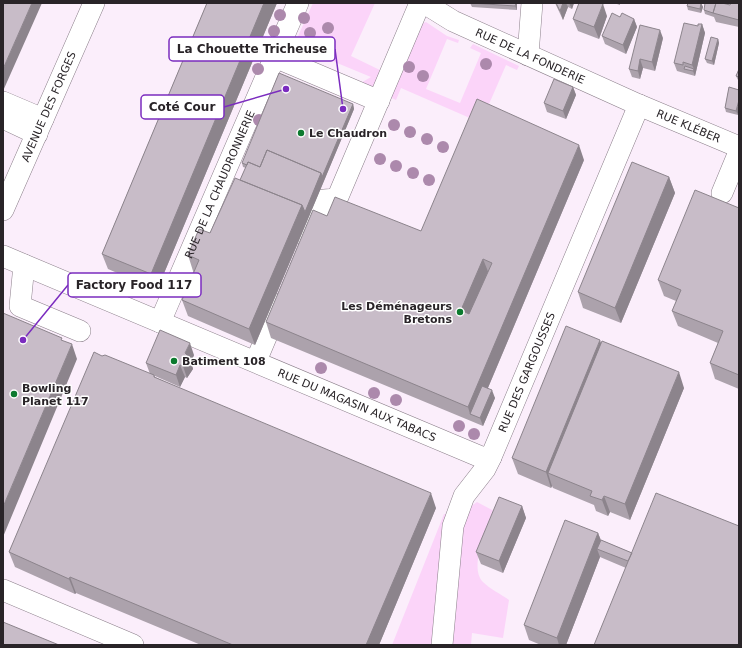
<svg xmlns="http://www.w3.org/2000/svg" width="742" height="648" font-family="'DejaVu Sans',sans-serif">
<rect width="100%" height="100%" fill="#fbeefb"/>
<path fill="#fbd4f9" d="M313,3H375L351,56L384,72L373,89L359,84L371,77L325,58L310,63L290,54Z
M426,22L447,36L459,40L458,43L447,39L426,89L460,103L481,53L470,48L473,44L519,66L517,70L506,65L486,111L479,122L401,88L396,100L390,97L417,26Z
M477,502L494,511C488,528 468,567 483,582C490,589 501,594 509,600L503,638L472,633L471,645H450L458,536L470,507Z
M444,514L450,515L434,645H392Z"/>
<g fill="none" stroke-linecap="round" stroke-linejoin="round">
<g stroke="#8b7f8a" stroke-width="22">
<g id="minor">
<path id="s1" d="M424,3L453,21L639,105L739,147"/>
<path d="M528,55L532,3"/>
<path d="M275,57L379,101"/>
<path d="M3,102L43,119"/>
<path d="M3,118L37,134"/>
<path d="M722,193L739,152"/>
<path id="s2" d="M3,210L94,3"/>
<path d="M308,239L324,200L337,199L420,3"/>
<path id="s3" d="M3,256L481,457H491"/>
<path d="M24,265L20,306L80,331"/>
<path id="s4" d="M160,322L298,3"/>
<path d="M256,361L280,304"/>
<path d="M3,590L133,645"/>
<path id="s5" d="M442,645L453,526L464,496L485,469L491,457L639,105"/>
</g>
</g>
<use href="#minor" stroke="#fff" stroke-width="21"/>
</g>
<g fill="#ac89ac">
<circle cx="280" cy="15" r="6"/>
<circle cx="304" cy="18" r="6"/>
<circle cx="328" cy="28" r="6"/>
<circle cx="274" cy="31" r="6"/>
<circle cx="310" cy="33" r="6"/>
<circle cx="486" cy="64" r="6"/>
<circle cx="409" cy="67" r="6"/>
<circle cx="258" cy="69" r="6"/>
<circle cx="423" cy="76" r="6"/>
<circle cx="259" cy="120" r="6"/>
<circle cx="394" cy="125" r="6"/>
<circle cx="410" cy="132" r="6"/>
<circle cx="427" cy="139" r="6"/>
<circle cx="443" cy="147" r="6"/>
<circle cx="380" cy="159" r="6"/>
<circle cx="396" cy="166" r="6"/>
<circle cx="413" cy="173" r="6"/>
<circle cx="429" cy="180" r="6"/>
<circle cx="321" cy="368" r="6"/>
<circle cx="374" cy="393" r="6"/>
<circle cx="396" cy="400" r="6"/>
<circle cx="459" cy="426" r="6"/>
<circle cx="474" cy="434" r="6"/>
</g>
<path fill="#aca2ac" d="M207,3H277L157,290L108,269L102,254Z
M470,3H517V10L472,7Z
M555,3H574L572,9L568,7L563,20Z
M614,3H620V5Z
M701,3L703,7L701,13L688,10L687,6Z
M739,3V27L716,22L714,17L705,14L704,10Z
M607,16L599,39L578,31L573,19Z
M620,17L634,19L637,27L626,54L605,44L602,36Z
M702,24L705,33L695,76L677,71L674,63L698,26Z
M663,38L655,71L643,68L640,79L632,77L629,69Z
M718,39L719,43L714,65L707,63L705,59Z
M739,69V80H738L736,76Z
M573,87L576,95L566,119L547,112L544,103Z
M729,87L738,115L726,112L725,108Z
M353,104L354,109L255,345L188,316L182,300L195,271H193L188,255L210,233L240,180L246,168L243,167L242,163Z
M584,160L488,388L495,398L483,426L271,338L266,322L327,216L421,231Z
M669,177L675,193L621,323L583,308L578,292Z
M739,208V389L715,379L710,363L718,343L678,326L672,311L676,301L664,296L658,280Z
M601,343L684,388L630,520L610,512L608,516L596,511L594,505L553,488L552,486L551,488L518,474L512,458Z
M194,355L191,362L193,369L187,378L185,377L180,387L155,376V377L436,508L379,645H201L76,593L75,594L15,567L9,552L102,356L150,374L146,363Z
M522,506L526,518L503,573L481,564L476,552Z
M598,533L601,540L632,553L626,568L600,557L566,645H541L529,640L524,625Z"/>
<path fill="#8c848c" d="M32,3H42L3,91V69Z
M264,3H277L157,290L151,274Z
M516,3H517V10L515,6Z
M563,3H566L568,7L563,20L560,11Z
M569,3H574L572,9Z
M701,3L703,7L701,13L700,9Z
M603,4L607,16L599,39L594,27Z
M634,19L637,27L626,54L623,45Z
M702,24L705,33L695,76L693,71L694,69L692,65Z
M660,30L663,38L655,71L652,62Z
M718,39L719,43L714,65L712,61Z
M640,59L643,68L640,79L638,71Z
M573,87L576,95L566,119L563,111Z
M739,100V110L738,115L736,111Z
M353,104L354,109L324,181L322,177Z
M579,145L584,160L476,416L470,414L468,407Z
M321,173L324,181L255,345L249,329L302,205Z
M669,177L675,193L621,323L615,308Z
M483,259L489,274L466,326L461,310Z
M600,340L605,355L548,473L552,486L551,488L546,472Z
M190,343L194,355L191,362L193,369L187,378L183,366L185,353Z
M72,344L77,359L3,537V507Z
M180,365L185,377L180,387L176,375Z
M679,372L684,388L630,520L625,504Z
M492,390L495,398L483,426L480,418Z
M431,493L436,508L379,645H366Z
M604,496L610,512L608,516L602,500Z
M522,506L526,518L503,573L499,561Z
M598,533L604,549H597L600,557L566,645H559L557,638Z
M70,577L76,593L75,594L69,579Z"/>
<path fill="#c8bcc8" stroke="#8c848c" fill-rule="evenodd" d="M3,3H32L3,69Z
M207,3H264L151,274L102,254Z
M471,3H516L515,6Z
M556,3H563L560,11Z
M579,3H600L603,4L594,27L573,19Z
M688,3H701L700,9L687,6Z
M705,3H716L713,13L704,10Z
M716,3H722L730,5L731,3H739V20L713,13Z
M612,13L620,17L622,13L634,19L623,45L602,36Z
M684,23L698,26V24H702L692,65L683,62V65L674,63Z
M640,25L660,30L652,62L640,59L638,71L629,69Z
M711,37L718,39L712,61L705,59Z
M685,66L694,69L693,71L684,69Z
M739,69V77L736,76Z
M279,73L353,104L322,177L321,173L267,150L260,167L248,162L247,165L242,163Z
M554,79L573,87L563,111L544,103Z
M729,87L739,90V100L736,111L725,108Z
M477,99L579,145L468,407L266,322L313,210L327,216L335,197L421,231ZM483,259L492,263L469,314L461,310Z
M267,150L321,173L305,212L302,205L240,180L248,162L260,167Z
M632,162L669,177L615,308L578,292Z
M235,178L302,205L249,329L182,300L199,260L188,255L199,229L210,233Z
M695,190L739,208V375L710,363L723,331L672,311L681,290L658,280Z
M3,313L62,338L61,340L72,344L3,507Z
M566,326L600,340L546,472L512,458Z
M160,330L190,343L185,353L189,357L183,366L180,365L176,375L146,363Z
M602,341L679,372L625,504L604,496L602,500L590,496L592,491L548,473Z
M94,352L102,356L105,355L154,375V377L431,493L366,645H233L70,577L69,579L9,552Z
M482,386L492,390L480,418L470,414Z
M656,493L739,526V645H594Z
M499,497L522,506L499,561L476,552Z
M565,520L598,533L557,638L524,625Z
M601,540L632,553L628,561L597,549Z
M3,622L59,645H3Z"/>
<g fill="#0c7a2f" stroke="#fff" stroke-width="1.5">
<circle cx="301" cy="133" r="4"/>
<circle cx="460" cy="312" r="4"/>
<circle cx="174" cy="361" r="4"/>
<circle cx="14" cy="394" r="4"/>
</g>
<g text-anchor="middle" stroke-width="3" stroke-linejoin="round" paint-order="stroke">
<g font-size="11" fill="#292428" stroke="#fff">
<text dy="4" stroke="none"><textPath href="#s1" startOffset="119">RUE DE LA FONDERIE</textPath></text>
<text dy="4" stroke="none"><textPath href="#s2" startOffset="113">AVENUE DES FORGES</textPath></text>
<text dy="4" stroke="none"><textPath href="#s1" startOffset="292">RUE KLÉBER</textPath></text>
<text dy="4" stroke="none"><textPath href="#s4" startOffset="150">RUE DE LA CHAUDRONNERIE</textPath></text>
<text dy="4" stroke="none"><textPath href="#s5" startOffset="291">RUE DES GARGOUSSES</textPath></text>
<text dy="4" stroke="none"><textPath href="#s3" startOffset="384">RUE DU MAGASIN AUX TABACS</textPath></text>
</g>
<g font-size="11" font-weight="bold" fill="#292428" stroke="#fff" text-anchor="start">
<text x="309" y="137">Le Chaudron</text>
<text x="452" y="310" text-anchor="end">Les Déménageurs<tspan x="452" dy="13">Bretons</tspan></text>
<text x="182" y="365">Batiment 108</text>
<text x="22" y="392">Bowling<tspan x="22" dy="13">Planet 117</tspan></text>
</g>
</g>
<path fill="none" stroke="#7b2cbf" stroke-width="1.5" d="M343 109L335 49M286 89L224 107M23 340L68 285"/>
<g fill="#7b2cbf" stroke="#fff" stroke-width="1.5">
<circle cx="343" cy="109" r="4"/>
<circle cx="286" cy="89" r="4"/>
<circle cx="23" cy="340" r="4"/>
</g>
<g fill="#fff" stroke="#7b2cbf" stroke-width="1.5">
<rect x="169" y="37" width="166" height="24" rx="4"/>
<rect x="141" y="95" width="83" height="24" rx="4"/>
<rect x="68" y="273" width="133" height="24" rx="4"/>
</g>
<g font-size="12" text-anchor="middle" font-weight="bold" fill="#292428">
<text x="252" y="53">La Chouette Tricheuse</text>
<text x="182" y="111">Coté Cour</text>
<text x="134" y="289">Factory Food 117</text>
</g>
<rect width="742" height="648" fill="none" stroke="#292428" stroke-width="8"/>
</svg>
